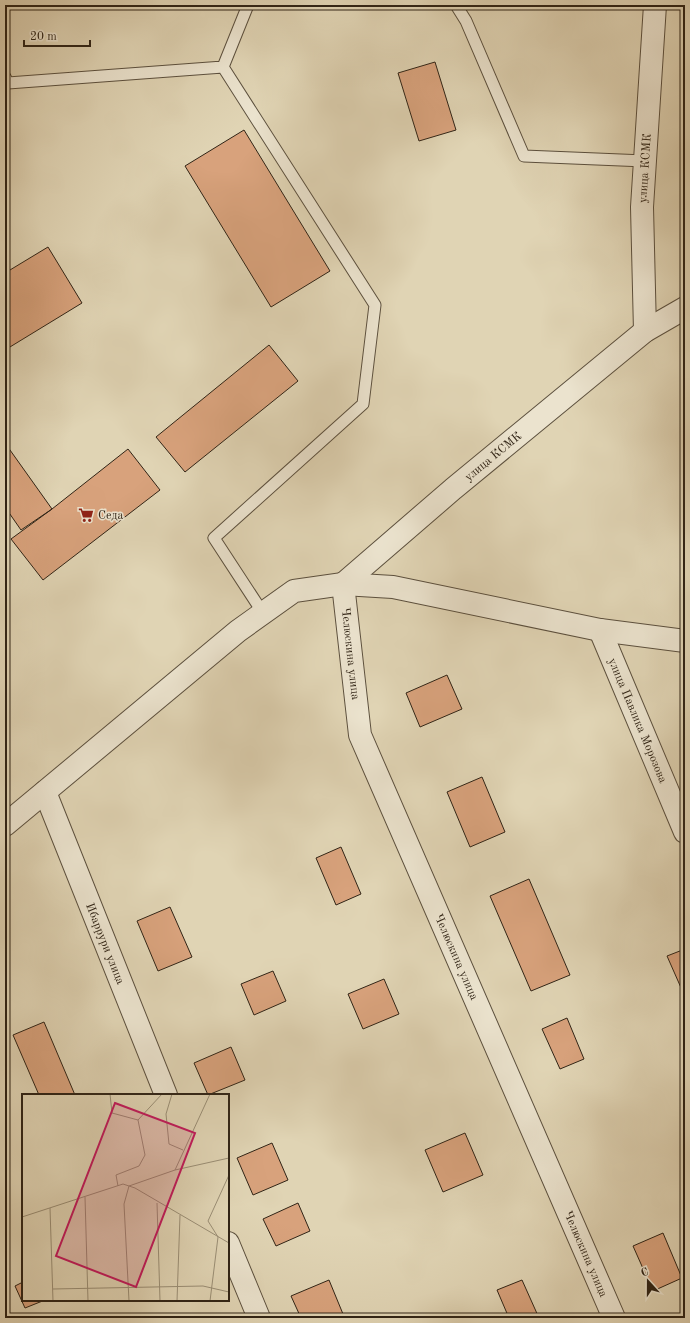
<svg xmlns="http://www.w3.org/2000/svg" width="690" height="1323" font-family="'Old Standard TT',serif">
<rect width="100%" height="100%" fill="#e0d4b4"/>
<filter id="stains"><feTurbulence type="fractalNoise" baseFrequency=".005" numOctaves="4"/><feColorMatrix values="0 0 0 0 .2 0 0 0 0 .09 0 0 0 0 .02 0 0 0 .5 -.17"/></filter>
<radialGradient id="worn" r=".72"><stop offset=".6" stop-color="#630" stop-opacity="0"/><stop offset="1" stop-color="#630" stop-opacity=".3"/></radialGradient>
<path fill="#d8a27c" stroke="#302416" d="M553,5H608L607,8Z
M435,62L456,130L419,141L398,73Z
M244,130L330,271L271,307L185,166Z
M48,247L82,303L5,350V273Z
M269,345L298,381L185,472L156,437Z
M5,443L52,509L21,530L5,507Z
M128,449L160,490L43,580L11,539L52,509Z
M447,675L462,709L420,727L406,693Z
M482,777L505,832L470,847L447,792Z
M341,847L361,894L336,905L316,858Z
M529,879L570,975L531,991L490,896Z
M170,907L192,957L158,971L137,921Z
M685,949V989L682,990L667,956Z
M273,971L286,1001L254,1015L241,984Z
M384,979L399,1014L363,1029L348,994Z
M567,1018L584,1059L560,1069L542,1029Z
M44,1022L75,1095H39L13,1035Z
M231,1047L245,1080L208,1095L194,1063Z
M465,1133L483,1175L443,1192L425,1150Z
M272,1143L288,1180L253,1195L237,1158Z
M298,1203L310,1231L276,1246L263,1219Z
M663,1233L682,1278L653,1291L633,1246Z
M329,1280L343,1314L334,1318H301L291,1296Z
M522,1280L539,1318H509L497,1290Z
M23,1282V1300H45L25,1308L15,1286Z"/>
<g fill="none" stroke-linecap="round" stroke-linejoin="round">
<g stroke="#5c503e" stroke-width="13">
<path id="service" d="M456,5L466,21L524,156L645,161
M223,67L248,5
M5,77L8,83L223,67L375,305L363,404L214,538L263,613"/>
</g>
<g stroke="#5c503e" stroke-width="24">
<g id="minor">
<path id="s1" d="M645,331L642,207L655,5"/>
<path id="s2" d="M343,584L360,735L614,1318"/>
<path id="s3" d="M343,584L453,489L645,331L685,308"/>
<path id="s4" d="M600,630L685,832"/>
<path id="s5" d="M45,792L166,1095"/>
<path d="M5,825L238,631L294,591L343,584L393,587L600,630L685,641"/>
<path d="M228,1243L259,1318"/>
</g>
</g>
<use href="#service" stroke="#ebe3ce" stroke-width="11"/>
<use href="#minor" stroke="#ebe3ce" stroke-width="22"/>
</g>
<defs>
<g id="supermarket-bare" transform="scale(1.2)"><path d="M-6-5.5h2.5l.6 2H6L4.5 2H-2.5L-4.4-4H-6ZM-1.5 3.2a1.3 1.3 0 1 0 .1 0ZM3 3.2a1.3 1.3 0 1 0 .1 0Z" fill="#8f2418" stroke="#ebe3ce" stroke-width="2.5" paint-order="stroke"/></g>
</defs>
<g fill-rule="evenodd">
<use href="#supermarket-bare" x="86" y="515"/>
</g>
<g text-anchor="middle" stroke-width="3" stroke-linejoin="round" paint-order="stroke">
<g font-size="12" fill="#302416" stroke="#ebe3ce">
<text dy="4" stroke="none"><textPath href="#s1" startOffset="163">улица КСМК</textPath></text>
<text dy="4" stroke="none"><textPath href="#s3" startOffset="197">улица КСМК</textPath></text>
<text dy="4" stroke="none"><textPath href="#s2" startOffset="70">Челюскина улица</textPath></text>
<text dy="4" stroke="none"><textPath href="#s4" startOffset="98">улица Павлика Морозова</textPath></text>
<text dy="4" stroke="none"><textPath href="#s5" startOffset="163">Ибаррури улица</textPath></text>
<text dy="4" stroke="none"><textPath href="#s2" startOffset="394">Челюскина улица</textPath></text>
<text dy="4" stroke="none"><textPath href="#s2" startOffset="718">Челюскина улица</textPath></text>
</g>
<g font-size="12" fill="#302416" stroke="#ebe3ce" text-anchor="start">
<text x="98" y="519">Седа</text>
</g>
</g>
<g transform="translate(22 1094)">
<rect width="207" height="207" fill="#e0d4b4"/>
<path fill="none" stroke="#9a8e75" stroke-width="1" d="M88,0L90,19L116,26L123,61L117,72L94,81L96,92M150,0L144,20L147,50L161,56M116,26L140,0M153,76L188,0M107,92L153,76L207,64M63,103L66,207M135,109L138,207M28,114L31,207M0,123L101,90L113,94L207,149M31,195L181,192L207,198M107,207L102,110L107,92M155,207L158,121M188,207L196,143L186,127L207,81"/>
<path fill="#c2185b" fill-opacity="0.15" stroke="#c2185b" stroke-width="2" d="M93,9L173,39L114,193L34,162Z"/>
<rect width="207" height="207" fill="none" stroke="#302416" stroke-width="2"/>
</g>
<rect width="690" height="1323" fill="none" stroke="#e0d4b4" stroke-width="20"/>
<rect x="6" y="6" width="678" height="1311" fill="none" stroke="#302416" stroke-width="2"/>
<rect x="10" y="10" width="670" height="1303" fill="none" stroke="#302416"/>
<g transform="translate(648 1281) rotate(339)" stroke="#ebe3ce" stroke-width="3" paint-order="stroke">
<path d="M0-3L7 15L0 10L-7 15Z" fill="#302416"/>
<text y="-6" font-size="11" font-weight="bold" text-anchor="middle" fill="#302416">С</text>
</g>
<path d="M24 40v6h66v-6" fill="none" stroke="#302416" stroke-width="2"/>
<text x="30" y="40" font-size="12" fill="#302416" stroke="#ebe3ce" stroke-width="3" paint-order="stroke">20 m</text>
<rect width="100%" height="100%" filter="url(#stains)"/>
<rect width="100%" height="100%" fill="url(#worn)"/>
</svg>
